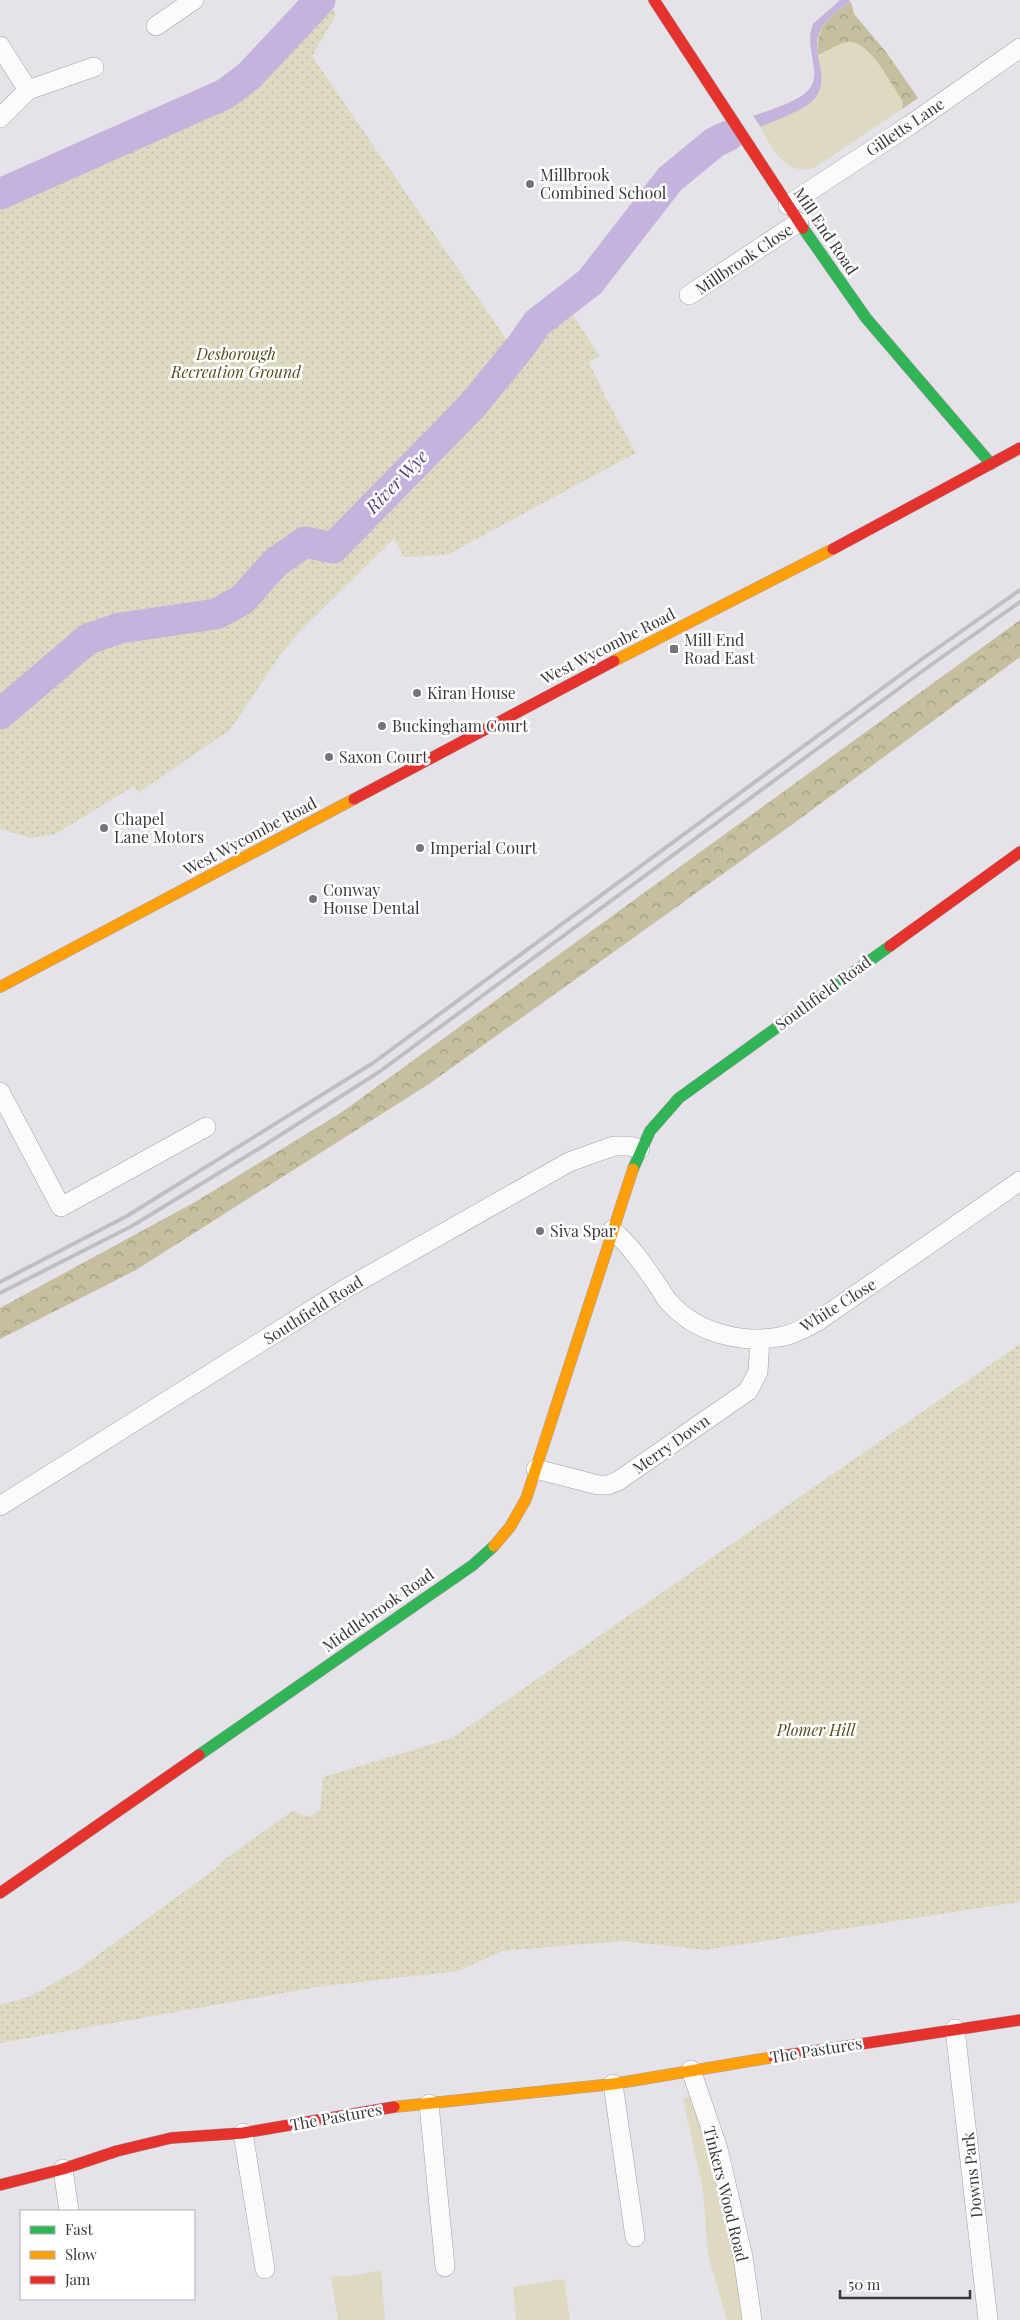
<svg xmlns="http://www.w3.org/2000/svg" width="1020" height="2320" font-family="'Playfair Display',serif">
<defs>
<pattern id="forest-crowns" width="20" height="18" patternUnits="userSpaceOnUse" patternTransform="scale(1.25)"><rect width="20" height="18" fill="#c5bf9f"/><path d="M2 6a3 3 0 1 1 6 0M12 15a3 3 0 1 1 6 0" fill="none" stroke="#a19c83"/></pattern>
<pattern id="park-dots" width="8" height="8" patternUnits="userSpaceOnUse" patternTransform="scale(1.25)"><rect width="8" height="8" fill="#dedac1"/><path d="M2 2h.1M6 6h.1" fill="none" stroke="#bfbca7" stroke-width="1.8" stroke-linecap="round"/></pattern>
</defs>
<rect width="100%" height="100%" fill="#e5e3e9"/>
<path fill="#dedac1" d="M840,0H849L854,14L886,52L918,98L816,167C781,180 769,138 753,116C769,109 809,100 813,82C816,73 813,64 812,55C810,44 809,34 813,24Z
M692,2097L718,2177L746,2320H727L708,2255L703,2191L683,2099Z
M381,2270L385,2320H338L331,2277L359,2275Z
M564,2279L570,2320H516L513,2287Z"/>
<path fill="url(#forest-crowns)" d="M851,2L854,14L886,52L918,98L902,109L903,102C891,85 870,39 847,42C837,44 827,51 818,55C816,27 828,17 851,2Z
M1020,620V657L790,826L429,1084L136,1270L0,1339V1308L195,1202L342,1112Z"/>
<path fill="url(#park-dots)" d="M317,0H327L336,15L312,56L509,343L523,353L570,311L600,356L589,362L606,398L636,453L447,555L404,557L394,539L306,625L280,655L230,730L138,793L134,786L54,835L30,838L0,829V192L64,160L230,87L267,56Z
M1020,1344V1902L705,1950L621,1941L503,1951L458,1971L317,1987L0,2043V2005L29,1997L76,1971L219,1866L225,1859L292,1811L310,1817L320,1810L323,1777L452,1738Z"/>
<path fill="#c4b3dd" d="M840,0H849L850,2C840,9 825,19 820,31C809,53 832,77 815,98C806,110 775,120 761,127L753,116C769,110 809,100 813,82C816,73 813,64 812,55C810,44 809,34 813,24Z"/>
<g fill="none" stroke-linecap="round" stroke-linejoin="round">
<path stroke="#c4b3dd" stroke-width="31" d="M0,194L225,94L250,75L320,0
M0,714L88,639L120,628L216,614L242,600L276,562L305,542L333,548L472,406L521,346L537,323L590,282L670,179L715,142L728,136"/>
<g stroke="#a19fa4" stroke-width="20">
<path id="street" d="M156,26L194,0
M0,46L28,90L0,118
M28,90L94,67
M788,205L910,125L1020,48
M689,295L799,222
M0,1092L61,1207L206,1127
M612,1230C630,1245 643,1264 656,1283C661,1289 664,1297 669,1302C695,1332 740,1344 779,1337C793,1335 805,1328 818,1321L1020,1181
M536,1469L598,1485H608L618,1481L748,1391L758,1372L760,1339
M0,1506L345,1289L569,1162L614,1146H629L640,1149
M955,2029L988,2320
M691,2070L718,2149L743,2257L752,2320
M613,2084L635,2237
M429,2104L445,2267
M243,2133L265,2269
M63,2169L69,2211"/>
</g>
<g stroke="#a19fa4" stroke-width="12">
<path id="fast" d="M803,228L866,318L991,464
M633,1169L650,1131L679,1098L890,946
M199,1755L473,1565L494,1546"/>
</g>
<g stroke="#a19fa4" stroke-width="12">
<path id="slow" d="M614,661L833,549
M0,987L354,799
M494,1546L510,1527L526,1499L633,1169
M394,2107L613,2084L774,2057"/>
</g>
<g stroke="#a19fa4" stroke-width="12">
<path id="jam" d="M654,0L803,228
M833,549L1020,448
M354,799L614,661
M890,946L1020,852
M0,1893L199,1755
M774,2057L1020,2020
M0,2185L63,2169L117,2151L171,2138L243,2133L394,2107"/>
</g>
<use href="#street" stroke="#fbfbfc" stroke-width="19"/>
<use href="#fast" stroke="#30b455" stroke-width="11"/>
<use href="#slow" stroke="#ff9f0a" stroke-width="11"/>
<use href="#jam" stroke="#e5322d" stroke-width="11"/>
<path stroke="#c0bfc0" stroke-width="4" d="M0,1282L127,1216L373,1063L922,659L1020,590
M0,1293L132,1226L260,1148L379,1072L928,667L1020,602"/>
</g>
<g fill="#767479" stroke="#fff" stroke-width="2">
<circle cx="530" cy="184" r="5"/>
<rect x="669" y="644" width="10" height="10" rx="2.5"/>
<circle cx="417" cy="693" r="5"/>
<circle cx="382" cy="726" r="5"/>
<circle cx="329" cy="757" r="5"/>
<circle cx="104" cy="828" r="5"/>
<circle cx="420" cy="848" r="5"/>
<circle cx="313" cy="899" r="5"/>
<circle cx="540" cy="1231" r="5"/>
</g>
<g text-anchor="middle" stroke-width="5" stroke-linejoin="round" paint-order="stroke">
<g font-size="16" fill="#3a383d" stroke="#fff">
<text transform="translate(905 127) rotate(-34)" y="6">Gilletts Lane</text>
<text transform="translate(826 231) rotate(56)" y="6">Mill End Road</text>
<text transform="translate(744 259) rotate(-34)" y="6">Millbrook Close</text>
<text transform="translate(608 646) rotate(-27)" y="6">West Wycombe Road</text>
<text transform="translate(250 836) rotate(-28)" y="6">West Wycombe Road</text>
<text transform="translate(823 993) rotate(-36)" y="6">Southfield Road</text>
<text transform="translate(838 1305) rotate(-32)" y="6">White Close</text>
<text transform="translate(313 1310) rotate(-32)" y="6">Southfield Road</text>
<text transform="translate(671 1444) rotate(-35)" y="6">Merry Down</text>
<text transform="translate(378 1610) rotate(-35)" y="6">Middlebrook Road</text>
<text transform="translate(816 2050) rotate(-9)" y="6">The Pastures</text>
<text transform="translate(336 2117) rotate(-10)" y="6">The Pastures</text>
<text transform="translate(972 2175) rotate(-96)" y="6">Downs Park</text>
<text transform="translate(726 2194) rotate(76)" y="6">Tinkers Wood Road</text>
</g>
<g font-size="16" fill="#3a383d" stroke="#fff" text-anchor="start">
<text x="540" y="181">Millbrook<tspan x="540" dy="18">Combined School</tspan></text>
<text x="684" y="646">Mill End<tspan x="684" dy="18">Road East</tspan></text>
<text x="427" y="699">Kiran House</text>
<text x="392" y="732">Buckingham Court</text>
<text x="339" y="763">Saxon Court</text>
<text x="114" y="825">Chapel<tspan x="114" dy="18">Lane Motors</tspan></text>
<text x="430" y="854">Imperial Court</text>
<text x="323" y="896">Conway<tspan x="323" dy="18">House Dental</tspan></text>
<text x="550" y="1237">Siva Spar</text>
</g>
<g font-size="16" font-style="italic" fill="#544e1c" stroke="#fff">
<text x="236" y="360">Desborough<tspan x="236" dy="18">Recreation Ground</tspan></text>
<text x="816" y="1736">Plomer Hill</text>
</g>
<g font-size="18" font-style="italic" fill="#5c3c82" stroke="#fff">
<text transform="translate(397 482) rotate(-46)" y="6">River Wye</text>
</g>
</g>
<rect x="20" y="2210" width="175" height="90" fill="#ffffff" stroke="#b0afb1"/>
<rect x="30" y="2226" width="25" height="8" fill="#30b455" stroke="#b0afb1"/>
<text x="65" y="2235" font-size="15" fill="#3a383d">Fast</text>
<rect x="30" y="2251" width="25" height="8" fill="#ff9f0a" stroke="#b0afb1"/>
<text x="65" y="2260" font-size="15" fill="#3a383d">Slow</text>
<rect x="30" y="2276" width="25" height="8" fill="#e5322d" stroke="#b0afb1"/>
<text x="65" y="2285" font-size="15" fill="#3a383d">Jam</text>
<path d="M840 2290v8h130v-8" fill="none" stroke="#3a383d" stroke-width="2.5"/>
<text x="848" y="2290" font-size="15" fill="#3a383d" stroke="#ffffff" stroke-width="4" paint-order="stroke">50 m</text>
</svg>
